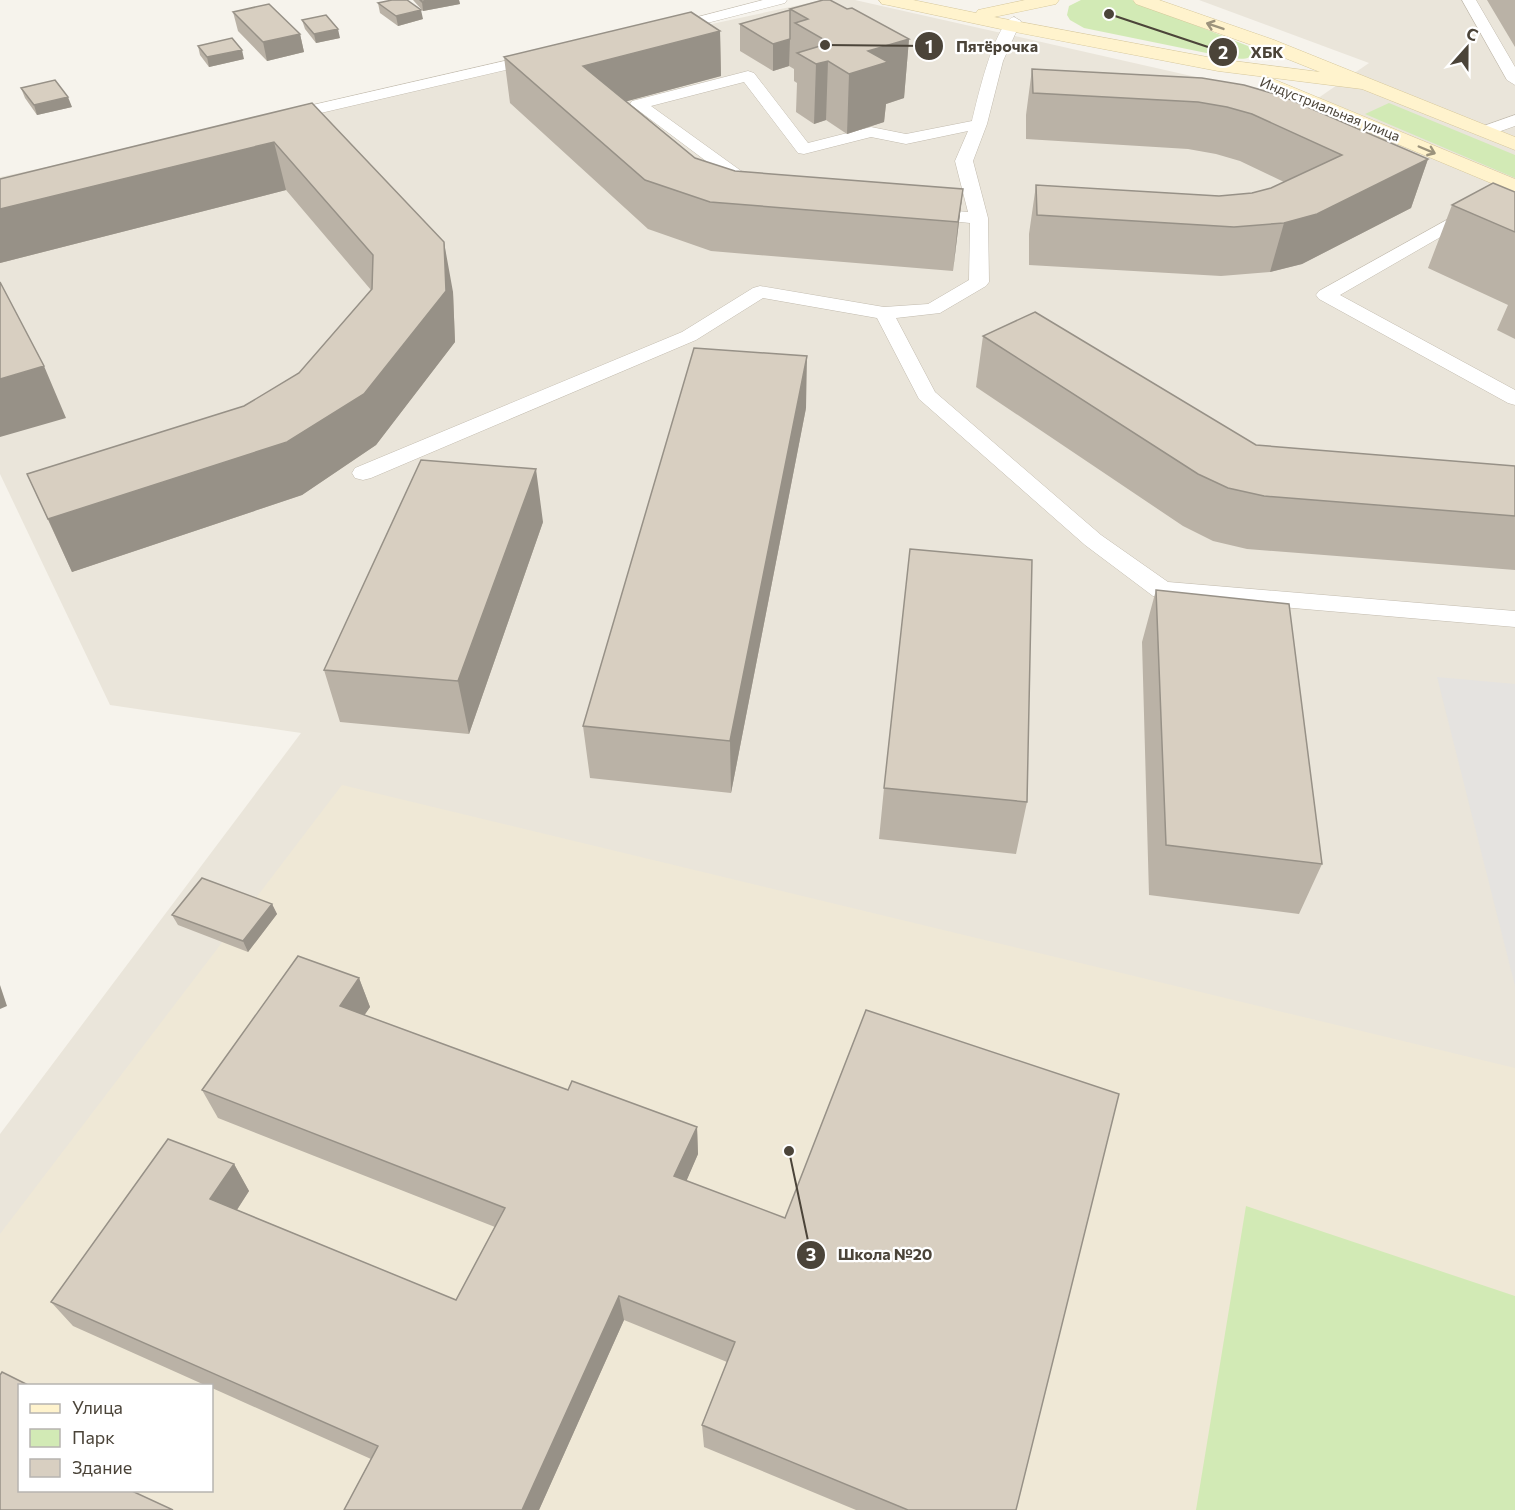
<svg xmlns="http://www.w3.org/2000/svg" width="1515" height="1510" font-family="Commissioner,sans-serif">
<rect width="100%" height="100%" fill="#f6f3ec"/>
<path fill="#eae5da" fill-rule="evenodd" d="M823,0H855L1311,103L1369,63L1199,0H1515V1510H0V1134L301,733L110,705L0,474V177ZM20,1386H212V1490H20Z"/>
<path fill="#efe8d6" fill-rule="evenodd" d="M342,785L1515,1068V1510H0V1234ZM20,1386H212V1490H20Z"/>
<path fill="#d2eab5" d="M1081,0H1132L1248,46L1255,51C1251,61 1240,59 1231,58L1084,28L1070,20L1067,15L1069,6Z
M1389,103L1515,155V178L1365,114Z
M1246,1206L1515,1296V1510H1196Z"/>
<path fill="#e5e3e0" d="M1437,677L1515,684V986Z"/>
<g fill="none" stroke-linecap="round" stroke-linejoin="round">
<g stroke="#c2bbae" stroke-width="1">
<path id="lane" d="M763,0H787L785,3L668,33L661,29L663,26Z
M1462,0H1476L1515,67V85L1507,80Z
M1014,17L1021,21L1003,61L987,124L973,161L988,218L989,282L986,286L940,313L896,318L935,392L1101,535L1168,582L1515,611V627L1153,596L1085,545L919,399L877,318L763,298L696,340L371,478L363,480L355,478L352,473L355,468L682,332L753,288L760,286L884,307L928,304L969,280L970,223L923,218L917,217L914,213L917,209L923,208L968,212L955,161L968,131L906,144L871,137L804,154L798,153L744,82L651,106L762,186L765,190L762,194H750L630,104L632,101L748,71L754,73L808,143L871,127L906,134L972,121C977,100 995,21 1014,17Z
M539,53L544,55L547,58L544,61L282,122L274,117L282,112Z
M1515,115V126L1484,137L1476,132L1478,128Z
M1515,182V194L1340,295L1515,390V405L1508,403L1319,299L1316,295L1319,291Z"/>
</g>
<g stroke="#d6c79b" stroke-width="1">
<path id="secondary" d="M879,0H913L976,13L978,10L1025,0H1059L1056,4L994,17L1218,59L1320,72L1260,48L1136,4L1133,0H1159L1274,40L1515,137V150L1362,89L1218,71L1010,31L888,5L882,4Z
M1273,79L1515,179V193L1266,89L1263,85L1266,81Z"/>
</g>
<use href="#lane" fill="#fff" fill-rule="evenodd"/>
<use href="#secondary" fill="#fff3cd" fill-rule="evenodd"/>
</g>
<path fill="#bab2a6" d="M413,0H459L460,4L423,11Z
M1487,0H1515V47Z
M378,3L423,19L398,26L380,13Z
M790,9H847L909,39L904,98L886,104L884,122L847,134L826,120L814,124L796,112L797,83L794,81V69L789,66L773,71L740,51V24L790,10Z
M233,12L300,34L304,52L267,61L238,31Z
M302,20L340,38L316,43L305,29Z
M720,31L721,76L626,101L695,158L735,171L963,189L953,271L711,251L648,229L510,103L504,57Z
M198,46L244,59L209,67L200,55Z
M1032,69L1202,78L1428,159L1411,208L1302,264L1270,272L1221,276L1029,265V234L1036,185L1219,196L1252,193L1271,188L1284,182L1240,161L1216,154L1188,149L1026,139V115Z
M21,88L72,107L37,115L25,98Z
M312,103L453,292L455,342L376,445L302,495L72,572L27,474L244,406L299,373L371,290L286,190L0,263V179Z
M1515,192V339L1497,330L1508,305L1428,268L1452,205Z
M983,336L1256,445L1515,466V570L1247,549L1213,541L1183,526L976,387Z
M806,408L731,793L590,778L583,726Z
M543,522L469,734L340,722L324,670Z
M1156,590L1322,864L1299,914L1149,895L1142,642Z
M884,788L1027,802L1016,854L879,839Z
M272,904L277,914L248,952L178,925L172,915Z
M359,978L370,1007L364,1015L568,1090L697,1127L698,1154L686,1181L1016,1510H856L704,1447L702,1425L727,1362L624,1320L539,1510H344L371,1459L212,1388V1386H207L73,1326L51,1302L234,1164L249,1191L237,1210L456,1300L495,1227L218,1118L202,1090Z"/>
<path fill="#979187" d="M432,0H459L460,4L423,11L422,2Z
M421,10L423,19L398,26L396,16Z
M338,29L340,38L316,43L314,34Z
M720,31L721,76L587,112L583,66Z
M300,34L304,52L267,61L263,42Z
M790,39L789,66L773,71V44Z
M909,39L904,98L886,104L884,122L847,134L849,74L868,51Z
M242,50L244,59L209,67L207,57Z
M828,61L826,120L814,124L816,64Z
M68,97L72,107L37,115L34,105Z
M274,142L286,190L0,263V209Z
M1428,159L1411,208L1302,264L1270,272L1284,223Z
M963,189L957,238L953,271L958,222Z
M444,242L453,292L455,342L376,445L302,495L72,572L48,519L446,291Z
M807,356L806,408L731,793L730,741Z
M44,366L66,418L0,437V379Z
M536,469L543,522L469,734L458,681Z
M272,904L277,914L248,952L243,941Z
M359,978L370,1007L351,1035L340,1006Z
M0,985L7,1006L0,1009Z
M697,1127L698,1154L677,1203L674,1176Z
M234,1164L249,1191L227,1225L210,1199Z
M619,1296L624,1320L539,1510H522Z"/>
<path fill="#d8cfc1" stroke="#979187" stroke-width="1.5" d="M392,0H407L421,10L396,16L378,3Z
M420,0H432L422,2Z
M823,0H830L847,9L852,8L909,39L868,51L888,62L849,74L828,61L816,64L797,53L830,43L795,23L808,19L790,9Z
M269,4L300,34L263,42L233,12Z
M790,10V39L773,44L740,24Z
M691,12L720,31L583,66L695,158L735,171L963,189L958,222L710,202L645,180L504,57Z
M326,15L338,29L314,34L302,20Z
M232,38L242,50L207,57L198,46Z
M1032,69L1202,78L1244,85L1282,96L1428,159L1317,214L1284,223L1234,227L1037,215L1036,185L1219,196L1252,193L1271,188L1342,155L1252,114L1227,107L1198,102L1033,93Z
M55,80L68,97L34,105L21,88Z
M312,103L444,242L446,291L364,394L287,442L48,519L27,474L244,406L299,373L372,289L373,255L274,142L0,209V179Z
M1493,183L1515,192V232L1452,205Z
M0,282L44,366L0,379Z
M1035,312L1256,445L1515,466V516L1264,496L1228,488L1198,474L983,336Z
M694,348L807,356L730,741L583,726Z
M421,460L536,469L458,681L324,670Z
M910,549L1032,560L1027,802L884,788Z
M1156,590L1289,604L1322,864L1166,845Z
M202,878L272,904L243,941L172,915Z
M298,956L359,978L340,1006L568,1090L572,1081L697,1127L674,1176L785,1218L866,1010L1119,1094L1016,1510H908L702,1425L735,1342L619,1296L522,1510H344L378,1446L51,1302L168,1139L234,1164L210,1199L456,1300L505,1208L202,1090Z
M2,1372L30,1386H20V1491H132L173,1510H0V1375Z"/>
<defs><path id="oneway-shaft" d="M-6 0H5M1.5-3L5.5 0L1.5 3" fill="none" stroke-width="1.6" stroke-linecap="round" stroke-linejoin="round" transform="scale(1.5)"/></defs>
<g stroke="#9c937c">
<use href="#oneway-shaft" transform="translate(1215 26) rotate(-161)"/>
<use href="#oneway-shaft" transform="translate(1427 150) rotate(23)"/>
</g>
<g text-anchor="middle" stroke-width="4.5" stroke-linejoin="round" paint-order="stroke">
<g font-size="14" fill="#4b4439" stroke="#fff">
<text transform="translate(1330 109) rotate(22)" y="5">Индустриальная улица</text>
</g>
</g>
<path fill="none" stroke="#4b4439" stroke-width="2" d="M825 45L929 46M1109 14L1223 52M789 1151L811 1255"/>
<g fill="#4b4439" stroke="#fff" stroke-width="2">
<circle cx="825" cy="45" r="6"/>
<circle cx="1109" cy="14" r="6"/>
<circle cx="789" cy="1151" r="6"/>
<circle cx="929" cy="46" r="15"/>
<circle cx="1223" cy="52" r="15"/>
<circle cx="811" cy="1255" r="15"/>
</g>
<g font-size="18" text-anchor="middle" font-weight="bold" fill="#fff">
<text x="929" y="53">1</text>
<text x="1223" y="59">2</text>
<text x="811" y="1261">3</text>
</g>
<g font-size="16" text-anchor="middle" font-weight="bold" fill="#4b4439" stroke="#fff" stroke-width="4.5" stroke-linejoin="round" paint-order="stroke">
<text x="997" y="52">Пятёрочка</text>
<text x="1267" y="58">ХБК</text>
<text x="885" y="1260">Школа №20</text>
</g>
<rect x="18" y="1384" width="195" height="108" fill="#ffffff" stroke="#b7b4b0" stroke-width="1.5"/>
<rect x="30" y="1404" width="30" height="9" fill="#fff3cd" stroke="#b7b4b0" stroke-width="1.5"/>
<text x="72" y="1414" font-size="18" fill="#4b4439">Улица</text>
<rect x="30" y="1429" width="30" height="18" fill="#d2eab5" stroke="#b7b4b0" stroke-width="1.5"/>
<text x="72" y="1444" font-size="18" fill="#4b4439">Парк</text>
<rect x="30" y="1459" width="30" height="18" fill="#d8cfc1" stroke="#b7b4b0" stroke-width="1.5"/>
<text x="72" y="1474" font-size="18" fill="#4b4439">Здание</text>
<g transform="translate(1467 48) rotate(21)" stroke="#ffffff" stroke-width="4.5" paint-order="stroke">
<path d="M0-4.5L10 22L0 15L-10 22Z" fill="#4b4439"/>
<text y="-9" font-size="16" font-weight="bold" text-anchor="middle" fill="#4b4439">С</text>
</g>
</svg>
